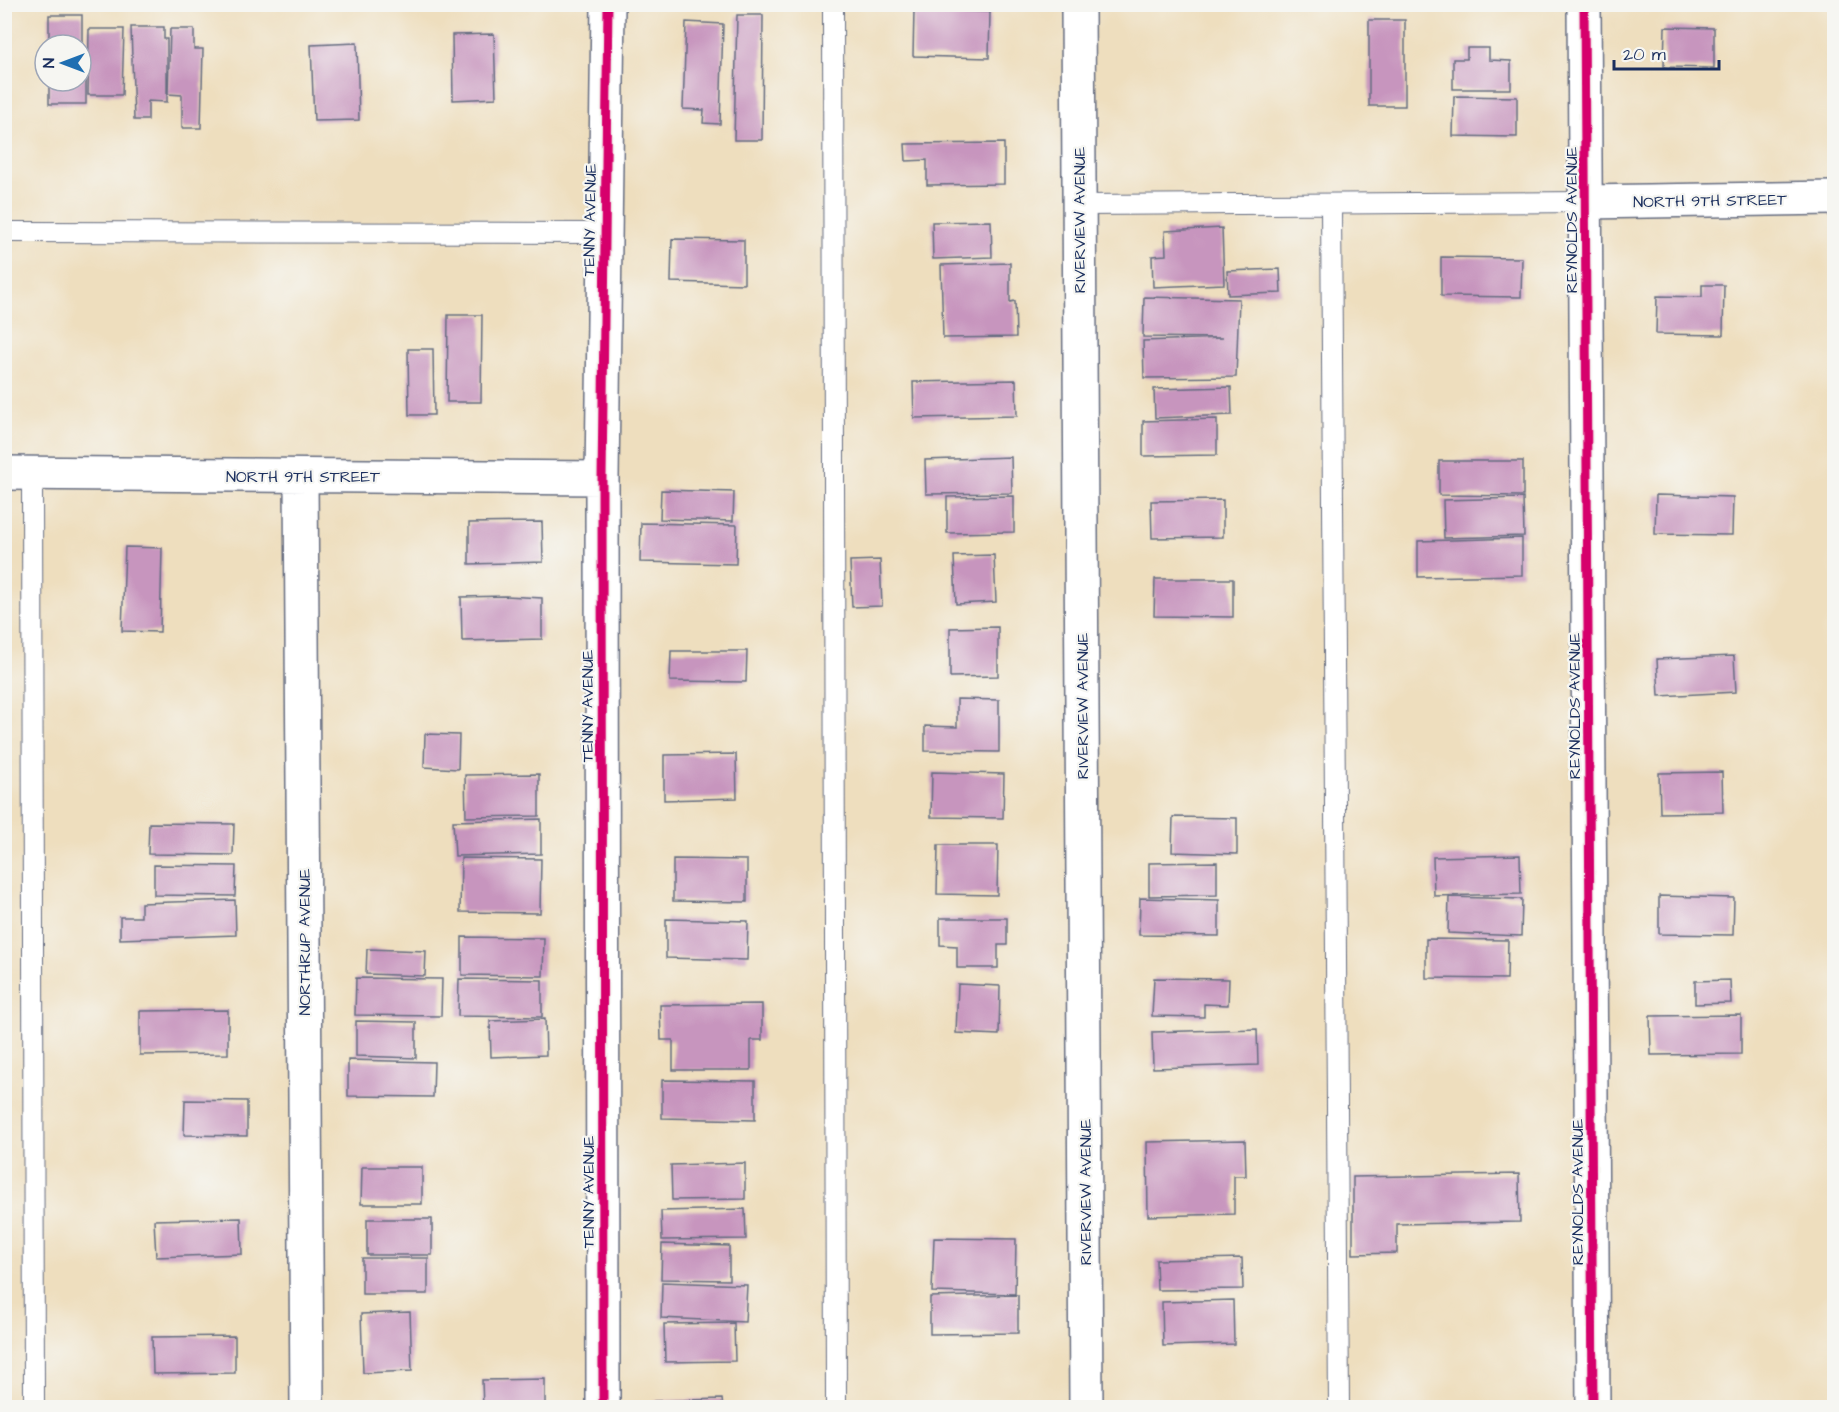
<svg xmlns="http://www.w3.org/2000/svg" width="1839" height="1412" font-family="'Architects Daughter',sans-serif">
<rect width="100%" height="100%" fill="#f6f6f2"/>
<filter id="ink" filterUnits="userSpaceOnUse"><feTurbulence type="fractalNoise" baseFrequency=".0167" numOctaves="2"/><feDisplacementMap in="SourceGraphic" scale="12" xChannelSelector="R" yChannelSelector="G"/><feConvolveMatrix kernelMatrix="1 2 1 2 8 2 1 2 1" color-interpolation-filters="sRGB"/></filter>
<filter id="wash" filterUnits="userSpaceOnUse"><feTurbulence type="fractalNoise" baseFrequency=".008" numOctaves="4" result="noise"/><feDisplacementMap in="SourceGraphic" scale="24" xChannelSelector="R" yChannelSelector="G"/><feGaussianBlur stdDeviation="1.35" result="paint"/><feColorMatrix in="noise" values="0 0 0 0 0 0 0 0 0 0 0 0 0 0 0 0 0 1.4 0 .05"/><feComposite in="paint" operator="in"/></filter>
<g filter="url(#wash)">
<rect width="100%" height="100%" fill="#eedebe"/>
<g id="blocks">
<path fill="#c795be" d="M914,10L990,12L989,58L913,56Z
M49,15H82V45H49Z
M737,15H763L762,140H734Z
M1369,20H1405V106H1369Z
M686,22L723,24L720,124L703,123L704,110L683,109Z
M131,27H164V39H167V102L148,101V120H134Z
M1665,27L1714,28V68L1664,67Z
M89,29H124L122,95H88Z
M170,29H194V49H203L201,128H182V95L168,94Z
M494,34L496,98L453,100L452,35Z
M357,43L359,120L314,121L311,45Z
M1467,48H1489V60L1511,61V89H1453V59H1467Z
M81,57H86V104H49V81H81Z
M1454,96L1517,97V137L1453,136Z
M1004,143V184L927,185V160L906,161L905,144Z
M991,221L992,257L933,259L932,222Z
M1222,228L1224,284L1153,287L1152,256L1166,255L1165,231Z
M672,239L744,240V284L671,282Z
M1441,257L1522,258L1521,297L1441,296Z
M1010,263V302L1015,301L1016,337L943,338L941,265Z
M1280,269L1281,293L1228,295L1227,271Z
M1702,285H1724L1723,335L1656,334L1657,296L1702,297Z
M1144,297L1239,299L1236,377L1144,378L1143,341L1223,338L1143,337Z
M448,315H482L481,402H447Z
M408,349H433L434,415H409Z
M1016,380L1017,416L914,418L913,382Z
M1231,387L1232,415L1155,418L1154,389Z
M1217,419V455L1143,456V421Z
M1011,457L1012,493L926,494L925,460Z
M1439,461H1523V496L1439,495Z
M661,490L734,492L733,521L660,519Z
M1656,495L1733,497L1732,535L1655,534Z
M1014,496V532L947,533V497Z
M1523,498L1524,536L1444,538L1443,500Z
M1223,500V537L1152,538L1151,501Z
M542,522L543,562L469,564V523Z
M641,523L737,525L736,564L640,562Z
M1522,538V575L1418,577V541Z
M125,547L162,548L160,632L122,631Z
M994,555L996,602L956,604L954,556Z
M880,560L882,606L852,607L850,561Z
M1155,579H1233V617L1154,616Z
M506,596L542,598V639L462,641L461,597Z
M998,627V676L950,677V628Z
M671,651H747L746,682L670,681Z
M1734,656L1736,692L1659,696L1657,659Z
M957,699L999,700V752L925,751V726L957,727Z
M425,734L459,735L458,769L424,767Z
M736,754L737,798L664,800V755Z
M932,772L1004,774L1003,818L931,817Z
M1722,772L1723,812L1660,813L1659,773Z
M539,774V816L466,817L465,775Z
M1173,817L1237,818V854L1172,852Z
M541,819V854L455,856L453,821Z
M149,823L234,824L233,855L148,854Z
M938,845H998L997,895L937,894Z
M1520,855L1521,894L1434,896L1433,857Z
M461,858L541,859L540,913L460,912Z
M673,859L747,860V902L673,901Z
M1217,862V895L1149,896V863Z
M154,865L236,866L235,896L154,895Z
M1659,896L1734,898L1733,935L1659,934Z
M1449,897L1522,899L1521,936L1448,933Z
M1140,898L1219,900V936L1139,935Z
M235,900L236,935L120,939V917H141V903Z
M940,918H1007V945H998V968H957V946L940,945Z
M666,919L748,921L747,960L666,958Z
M462,937L544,938L543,976L462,975Z
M1426,939L1508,940L1507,979L1426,978Z
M367,949L426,951L425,976L366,974Z
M356,978L442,979L441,1016L355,1015Z
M1154,978L1229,979L1228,1005L1204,1004V1017L1152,1016Z
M459,979L542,980V1017L458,1016Z
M1730,980L1731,1003L1695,1004V981Z
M958,984L1000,986L999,1035L956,1033Z
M762,1004V1040H751V1070H673V1040H661L660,1005Z
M228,1010V1054L140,1055V1011Z
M1741,1015V1054L1651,1055L1650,1016Z
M545,1019L546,1055L491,1057L490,1021Z
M356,1021L416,1022V1058L356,1056Z
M1257,1029L1258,1065L1153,1068L1152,1032Z
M348,1060L434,1062L433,1097L348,1096Z
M662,1080L755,1081V1120L662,1118Z
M185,1100L247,1101V1136L184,1135Z
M1245,1140L1246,1176H1234V1214L1148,1216L1147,1142Z
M745,1163V1199L672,1200L671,1165Z
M362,1167H422V1204H361Z
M1519,1174L1520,1222L1397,1224V1253L1353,1254V1177Z
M745,1209L746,1239L662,1240L661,1211Z
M241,1218L242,1254L156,1257L154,1220Z
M367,1219H432V1255H367Z
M934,1238L1016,1239L1015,1294L932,1292Z
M662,1244L729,1246V1280L661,1279Z
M362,1258H428V1294H362Z
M1242,1258L1243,1289L1157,1290L1156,1260Z
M662,1282L747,1285L745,1322L661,1318Z
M1018,1295V1333L930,1334V1297Z
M1233,1300L1234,1344L1163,1346L1162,1302Z
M410,1312L412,1371L363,1373L361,1314Z
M734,1323L735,1361L665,1362L664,1324Z
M235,1336V1373L153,1374L152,1337Z
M545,1379V1408H483L482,1380Z
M722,1399L723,1408H654V1401Z"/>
</g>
</g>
<g filter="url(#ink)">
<use href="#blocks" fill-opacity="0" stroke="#656c80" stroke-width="1.5"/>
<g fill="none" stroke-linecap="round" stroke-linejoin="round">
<g stroke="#656c80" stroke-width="22">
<path id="service" d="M833,4L836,1408
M1331,204L1339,1408
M1079,205L1586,202
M4,232L604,233
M32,474L34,1408"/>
</g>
<g stroke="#656c80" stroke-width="36">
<path id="minor" d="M1078,4L1086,1408
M1584,4L1593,1408
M1586,202L1834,198
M4,473L602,478
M301,476L307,1408
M603,1408L602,478L608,4"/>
</g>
<use href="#service" stroke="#fff" stroke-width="20"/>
<use href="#minor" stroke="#fff" stroke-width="33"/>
<g stroke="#f6f6f2" stroke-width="13">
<path id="cycleway" d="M1584,4L1593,1408
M603,1408L602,478L608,4"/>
</g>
<use href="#cycleway" stroke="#d6006c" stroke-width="9"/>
</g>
</g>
<g text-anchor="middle" stroke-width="4.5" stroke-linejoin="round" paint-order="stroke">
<g font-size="16" fill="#1b2f5e" stroke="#f6f6f2">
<text transform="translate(1710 200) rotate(-1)" y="6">NORTH 9TH STREET</text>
<text transform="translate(589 220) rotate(-89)" y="6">TENNY AVENUE</text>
<text transform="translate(1079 220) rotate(-90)" y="6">RIVERVIEW AVENUE</text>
<text transform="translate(1571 220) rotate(-90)" y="6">REYNOLDS AVENUE</text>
<text x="303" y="482">NORTH 9TH STREET</text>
<text transform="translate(587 706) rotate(-90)" y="6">TENNY AVENUE</text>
<text transform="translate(1082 706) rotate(-90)" y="6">RIVERVIEW AVENUE</text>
<text transform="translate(1574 706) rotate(-90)" y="6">REYNOLDS AVENUE</text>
<text transform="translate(304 942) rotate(-90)" y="6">NORTHRUP AVENUE</text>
<text transform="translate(588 1192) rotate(-90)" y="6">TENNY AVENUE</text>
<text transform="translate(1085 1192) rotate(-90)" y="6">RIVERVIEW AVENUE</text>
<text transform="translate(1577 1192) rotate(-90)" y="6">REYNOLDS AVENUE</text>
</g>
</g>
<rect width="1839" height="1412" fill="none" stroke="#f6f6f2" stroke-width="24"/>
<g transform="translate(63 63) rotate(270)"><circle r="28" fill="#f6f6f2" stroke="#9ea6b7" stroke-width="1.5"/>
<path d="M0-4.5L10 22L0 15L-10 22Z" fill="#1f6fb2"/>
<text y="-9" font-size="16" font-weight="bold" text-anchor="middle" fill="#1b2f5e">N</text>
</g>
<path d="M1614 60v9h105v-9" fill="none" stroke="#1b2f5e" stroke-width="3"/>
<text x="1623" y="60" font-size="18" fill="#1b2f5e" stroke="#f6f6f2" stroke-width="4.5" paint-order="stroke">20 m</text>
</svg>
